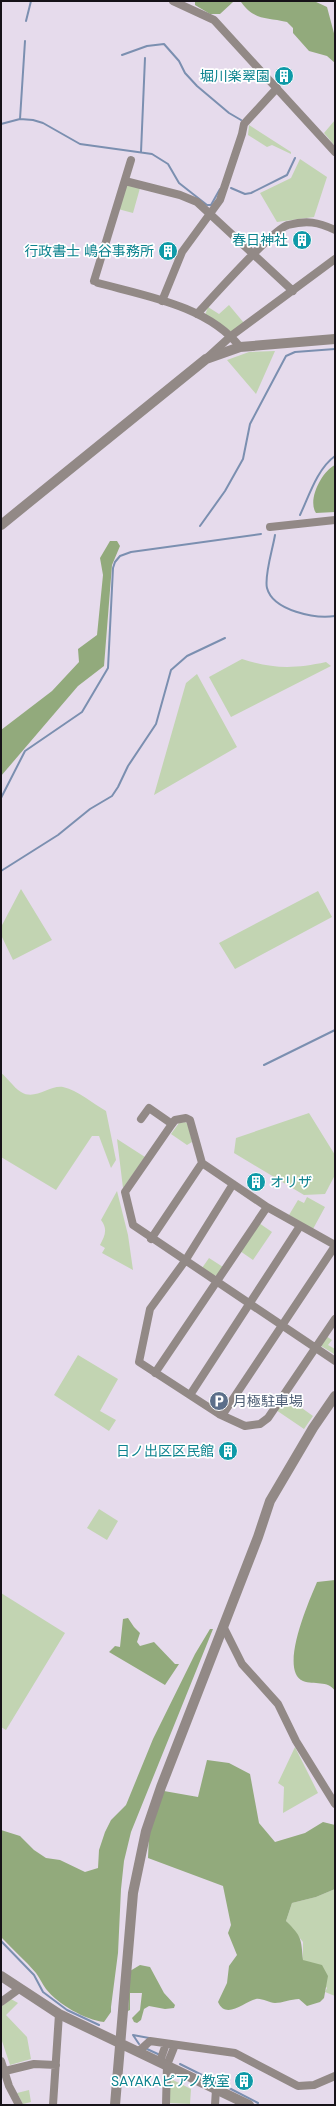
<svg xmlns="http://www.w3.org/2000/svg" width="336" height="2106" font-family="'DM Sans','Noto Sans JP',sans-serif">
<rect width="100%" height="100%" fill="#e6dbec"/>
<path fill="#c2d4b2" d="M335,120V146L324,133Z
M249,125L291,152V154L272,145L267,147L248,135Z
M300,159L327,177L314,217L277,222L260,193L291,178Z
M125,184L140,188L133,213L118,209Z
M229,305L244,323L233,331H230L205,315L208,307L219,314Z
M275,351L256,394L227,360L249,352Z
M242,659C273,669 294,669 326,662L331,666L231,717L209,677Z
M197,674L237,747L154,795L186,683Z
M21,889L52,940L13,960L1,935V927Z
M318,891L332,917L235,969L219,943Z
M1,1073C8,1078 13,1087 21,1092C35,1101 49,1085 63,1087C79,1091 92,1103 106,1111L116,1160L111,1168L99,1136H92L56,1190L1,1157Z
M309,1113L335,1155V1175L325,1194L304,1195L234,1153L236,1138Z
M185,1122L188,1124L192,1142L187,1145L171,1134L179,1123Z
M117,1139L145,1157L123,1188Z
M117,1191L128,1235L133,1270L102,1253L105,1248L100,1245C105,1236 108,1229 101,1220Z
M307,1197L325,1207L313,1229L289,1215L298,1200L304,1203Z
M259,1223L272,1232L253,1260L240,1251Z
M209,1258L223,1267L217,1275L214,1276L202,1268Z
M326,1336L332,1340L328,1345L335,1349L334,1354L321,1346Z
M78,1355L118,1379L100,1411L116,1420L109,1431L54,1395Z
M285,1396L313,1416L304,1429L276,1410Z
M99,1509L118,1521L107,1540L87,1528Z
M1,1593L65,1633L6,1730L1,1727Z
M295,1747L318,1793L283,1813L284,1787L278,1783Z
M335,1889V1996L325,1992L327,1988L303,1960V1942L286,1921L292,1903L316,1897Z
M11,1999L18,2003L6,2015L27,2037L31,2059L10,2065L1,2038V2007Z
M169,2078L191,2089L190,2104L169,2103Z
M29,2090L31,2102L23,2104L17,2093Z"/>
<path fill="#92aa7c" d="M195,1H314L327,7L335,37V63L327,56L309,51L293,33V28L287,22C266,17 255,21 241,2H233L220,14H210L195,5Z
M335,465V512L316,513C307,500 322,471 335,465Z
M110,541H117L120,546L112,565L104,666L78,686L1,776V730L52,691L79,662L78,649L97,635L103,575L100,558Z
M335,1580V1691C328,1680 314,1685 303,1681C278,1670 310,1599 317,1582Z
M128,1618L134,1627L140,1633L137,1642L140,1646L154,1642L175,1664H179L165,1685L109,1652L115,1646L120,1647L123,1619Z
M210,1629H213L131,1832L124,1861L121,1889L118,1953L111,2007V2012L104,2022C85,2020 58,2004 46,1989C42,1984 40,1978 36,1973C25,1960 12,1949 1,1937V1830L20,1836L34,1850L46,1858L60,1860L85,1872L98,1868L99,1850L105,1832L111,1820L126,1805L153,1739L195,1654Z
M207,1760L229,1763L250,1774L259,1823L275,1842L305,1833L323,1822L335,1825V1889L316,1897L292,1903L286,1921C302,1937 301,1938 303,1960L322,1965L328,1976L324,1998L320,2002L307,2006L299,1999C291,1999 282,2003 275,2003C269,2003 262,1998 256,1999C244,2002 226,2020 218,2002L227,1983L229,1966L237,1955L228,1933L231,1925L223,1886L148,1858L149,1835L164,1791L198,1797Z
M140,1965L150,1967L164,1993L175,2005L174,2008L165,2009L149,2006L144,2009L141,2020L137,2023L134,2022L132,2018L140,2010L142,1993H130V2010L128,2011L130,1971Z"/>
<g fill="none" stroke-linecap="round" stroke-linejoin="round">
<path stroke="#7b8fb0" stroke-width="2" d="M26,21L31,1
M122,55L147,46L164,44L179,61L185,73L197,86L229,113L241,120
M20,119L25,41
M1,124L20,119L33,120L43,123L80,144L152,154L168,164L179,183L207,205H211L220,189
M141,152L145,58
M231,188L245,194L251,193L287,175L295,158
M300,515C309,496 317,469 335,456
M200,526L225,491L243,459L250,424L286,356L295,352L335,349
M275,535C273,548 264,576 267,588C273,611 316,619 335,616
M1,798L25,751L82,712L108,668L113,568L115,562L120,556L131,552L261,534
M1,871L58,835L90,809L112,796L118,787L128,766L156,724L171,670L187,656L225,638
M264,1065L335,1030
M1,1941L34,1975L43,1992L67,2010L99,2025
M133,2035L149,2038
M133,2035L139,2044
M147,2049L160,2055
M180,2064L204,2076
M212,2080L222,2085
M229,2088L258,2103"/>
<path stroke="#928986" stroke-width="8" d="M173,1L214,20L335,152
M125,181L180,195L197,202L293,291
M94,281L131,160
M98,283C146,296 208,306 240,347
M162,301L182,252L220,200L242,134L244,124L277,88
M197,314C211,299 274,228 288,225C307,220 318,222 335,230
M208,357L231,336L335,259
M270,527L335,520
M141,1119L149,1108L172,1124
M233,1184L185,1261L150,1309L139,1362L219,1414L245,1426L260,1424L268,1418L335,1319
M151,1239L202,1163
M335,1245L267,1207L202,1163L190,1120L186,1118L175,1120L172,1124L125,1192L133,1225L335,1361
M155,1373L267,1207
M190,1395L300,1226
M223,1414L335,1246
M223,1626L242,1664L278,1704L296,1741L335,1804
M1,2002L19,1989
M139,2051L150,2041L235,2053L298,2086L314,2085L335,2076
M1,2061L9,2086L19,2105
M160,2061L166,2044
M5,2071L34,2064L56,2065
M53,2105L59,2014
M166,2105L167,2065L175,2045
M215,2105L216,2089"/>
<path stroke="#928986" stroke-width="10" d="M1,525L206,359L240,347L335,339
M1,1976L59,2014L249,2105
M115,2105L133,1893L146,1831L161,1787L258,1537L270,1501L313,1428L335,1396"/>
</g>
<defs>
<g id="building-disc" transform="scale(1)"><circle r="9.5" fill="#0f9aa8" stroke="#fff"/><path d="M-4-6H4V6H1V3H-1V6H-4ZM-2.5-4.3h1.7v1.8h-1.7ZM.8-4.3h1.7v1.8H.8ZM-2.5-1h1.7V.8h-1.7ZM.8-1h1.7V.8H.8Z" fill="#fff"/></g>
<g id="parking-disc" transform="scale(1)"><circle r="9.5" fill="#5c6f8a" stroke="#fff"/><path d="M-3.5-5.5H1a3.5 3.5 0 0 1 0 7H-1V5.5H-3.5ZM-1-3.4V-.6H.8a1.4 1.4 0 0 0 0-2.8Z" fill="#fff"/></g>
</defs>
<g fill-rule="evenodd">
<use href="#building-disc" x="284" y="76"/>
<use href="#building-disc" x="302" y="240"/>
<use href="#building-disc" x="168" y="251"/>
<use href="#building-disc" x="256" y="1182"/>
<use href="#parking-disc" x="219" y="1401"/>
<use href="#building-disc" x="228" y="1451"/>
<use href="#building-disc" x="244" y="2081"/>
</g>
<g text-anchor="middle" stroke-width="3.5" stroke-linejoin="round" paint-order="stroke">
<g font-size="14" fill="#0d838f" stroke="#fff" text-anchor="end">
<text x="270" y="81">堀川楽翠園</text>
<text x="288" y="245">春日神社</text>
<text x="154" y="256">行政書士 嶋谷事務所</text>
<text x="270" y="1187" text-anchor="start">オリザ</text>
<text x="214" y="1456">日ノ出区区民館</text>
<text x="230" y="2086">SAYAKAピアノ教室</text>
</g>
<g font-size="14" fill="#4e5e75" stroke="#fff" text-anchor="start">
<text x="233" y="1406">月極駐車場</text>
</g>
</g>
<rect width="336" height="2106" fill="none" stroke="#161218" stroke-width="4"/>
</svg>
